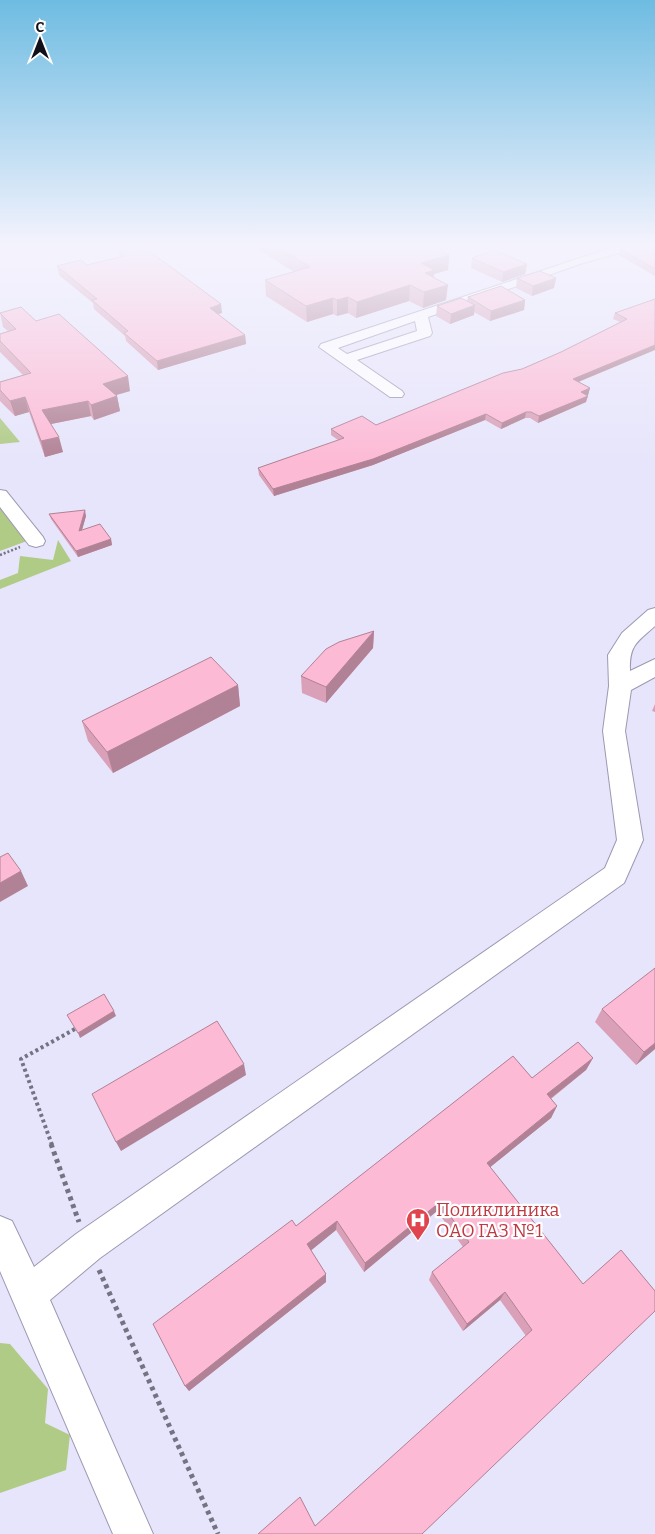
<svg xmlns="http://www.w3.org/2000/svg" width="655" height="1534" font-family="Bitter,serif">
<rect width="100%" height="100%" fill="#e7e5fb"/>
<path fill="#b0cb86" d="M0,418L20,442L0,444Z
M0,505L27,541L0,551Z
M58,540L71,561L0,589V580L18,573L20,556L53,560Z
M0,1343L10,1344L48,1389L45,1423L70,1435L66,1470L0,1493Z"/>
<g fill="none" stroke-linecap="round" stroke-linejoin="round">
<g stroke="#9c99b2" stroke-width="2">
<path id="minor" d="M613,247H632L630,250L583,263L428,317L432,333L430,336L357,360L402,391L404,394L402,397H390L319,347L321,344ZM415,321L417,331L347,354L338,348Z
M0,490L6,491L43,537L45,541L43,545L36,547L29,545L0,507Z
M655,608V626C637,642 629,645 630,671L655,659V677L631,690L625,731L643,840L624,883L100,1258L50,1300L153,1534H113L0,1271V1216L12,1221L34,1267L76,1234L605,868L617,840L603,731L609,686L608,655L622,633L648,610Z"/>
</g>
<path stroke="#747382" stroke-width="2.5" stroke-dasharray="2 2" stroke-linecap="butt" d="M0,555L20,547"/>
<path stroke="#747382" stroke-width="4" stroke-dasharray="3 3" stroke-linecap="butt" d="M52,1145L21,1059L75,1029"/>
<path stroke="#747382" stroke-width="5" stroke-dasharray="4 4" stroke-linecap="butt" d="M51,1144L79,1222
M99,1270L218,1534"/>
<use href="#minor" fill="#fff" fill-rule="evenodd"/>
</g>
<path fill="#daa0b7" d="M255,247H435L449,255L448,270L434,274V277L446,300L423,308L409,301L356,318L348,313L337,316L333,314L307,322L266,296L265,280L294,272Z
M620,249L655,250V276L619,255Z
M119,252L222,313L218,314L245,335L246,344L158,370L126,341L125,336L94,309L93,303L59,275L57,266L87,265L120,257Z
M472,258L527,264L525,274L502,282L471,268Z
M517,278H556L554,288L532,296L516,288Z
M468,297L525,300L524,310L490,321L474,312V315L450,324L436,316L437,306L467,301Z
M655,299L579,382L590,388L588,395H587L586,402L538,423L530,418H525L501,429L485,420L373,465L274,496L259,475L258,468L338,440L331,435V429L376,425L522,369L561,352L620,322L613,319L615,313Z
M0,313L36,321L130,391L116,395L117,396L120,411L94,420L91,416L51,424L63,452L45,457L29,412L15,416L0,401V382L23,375L0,352V334L8,331L3,327Z
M49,514L86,516L82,530L111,539L112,545L78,557L51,519Z
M374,631L373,648L326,703L302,693L301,676Z
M238,685L240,706L113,773L88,741L82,721Z
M655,704V712L652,711Z
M602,1009L655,1049L636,1065L595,1022Z
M578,1042L593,1058L586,1070L551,1099L557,1106L551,1118L490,1167L583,1284L621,1250L655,1291V1311L422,1534H258L300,1497L315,1526L526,1336L500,1300L463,1331L429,1280L432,1272L463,1247L437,1211L364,1272L336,1230L311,1250L326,1274V1282L189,1391L185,1386L153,1324L292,1220L296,1226L513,1056L532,1078Z"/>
<path fill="#b18295" d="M449,255L448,270L434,274L433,285L419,278L421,263Z
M527,264L525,274L502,282L503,272Z
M556,278L554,288L532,296L533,286Z
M410,285L409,301L356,318L357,302Z
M448,285L446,300L423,308L424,292Z
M348,297V313L337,316V300Z
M333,298V314L307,322L306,306Z
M525,300L524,310L490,321L491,311Z
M221,304L222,313L211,316L210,308Z
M475,305L474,315L450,324L451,314Z
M245,335L246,344L158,370L157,361Z
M655,345V350L571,385L573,379Z
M128,376L130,391L106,398L103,384Z
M590,388L588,395L580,398L581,392Z
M117,396L120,411L94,420L91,405Z
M588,396L586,402L538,423L539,416Z
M25,397L29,412L15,416L10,401Z
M88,401L91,416L46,425L42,410Z
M526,412L525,418L501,429L502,423Z
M486,414L485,420L373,465L274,496L273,489Z
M59,437L63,452L45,457L41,441Z
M85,510L86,516L80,537L79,531Z
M111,539L112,545L78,557L76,551Z
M374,631L373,648L326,703V687Z
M238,685L240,706L113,773L107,752Z
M21,871L28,886L0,902V883Z
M114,1011L116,1016L80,1038L78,1033Z
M655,1043V1049L636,1065L644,1052Z
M593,1058L586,1070L541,1106L547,1094Z
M244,1064L246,1075L121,1151L116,1142Z
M557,1106L551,1118L483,1173L487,1163Z
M440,1202L437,1211L364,1272L365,1263Z
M337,1221L336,1230L308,1253L307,1244Z
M326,1274V1282L189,1391L185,1386Z
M505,1292L500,1300L463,1331L467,1324Z"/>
<path fill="#fdbad5" stroke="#b18295" d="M139,247H144L221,304L210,308L245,335L157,361L124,333L128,331L92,300L97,299L57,266L81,260L87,265L124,256L119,252Z
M278,247H435L449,255L421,263L434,270L425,273L448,285L424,292L410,285L357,302L348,297L337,300L333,298L306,306L265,280L310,267Z
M629,247H648L655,250V269L620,249Z
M494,250L527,264L503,272L472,258Z
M540,271L556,278L533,286L517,278Z
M501,286L525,300L491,311L468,297Z
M461,298L475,305L451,314L437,306Z
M655,299V345L573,379L590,388L581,392L588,396L539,416L531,412H526L502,423L486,414L373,459L273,489L258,468L344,438L331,429L362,416L376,425L503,373L522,369L561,352L627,319L615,313Z
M21,307L36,321L59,314L128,376L103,384L117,396L91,405L88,401L42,410L59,437L41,441L25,397L10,401L0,390V382L31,373L0,341V334L16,329L0,313Z
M85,510L79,531L100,524L111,539L76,551L49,514Z
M374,631L326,687L301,676L326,649L339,642Z
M211,657L238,685L107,752L82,721Z
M8,853L21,871L0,883V857Z
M655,968V1043L644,1052L602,1009Z
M104,994L114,1011L78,1033L67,1015Z
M217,1021L244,1064L116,1142L92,1094Z
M578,1042L593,1058L547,1094L557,1106L487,1163L583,1284L621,1250L655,1291V1311L422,1534H258L300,1497L315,1526L532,1330L505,1292L467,1324L432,1272L469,1242L440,1202L365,1263L337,1221L307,1244L326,1274L185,1386L153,1324L292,1220L296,1226L513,1056L532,1078Z"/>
<linearGradient id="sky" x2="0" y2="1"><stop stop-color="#6ebce2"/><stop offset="0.53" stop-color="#f4f3fd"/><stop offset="1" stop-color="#f4f3fd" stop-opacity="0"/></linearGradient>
<rect width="655" height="462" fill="url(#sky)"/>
<defs>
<g id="hospital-pin" transform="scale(1.25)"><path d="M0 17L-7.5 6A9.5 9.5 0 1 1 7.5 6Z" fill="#e0444e" stroke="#fff"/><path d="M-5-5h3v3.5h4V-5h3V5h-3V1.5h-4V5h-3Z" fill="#fff"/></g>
</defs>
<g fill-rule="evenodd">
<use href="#hospital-pin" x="418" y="1220"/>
</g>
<g text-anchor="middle" stroke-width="4.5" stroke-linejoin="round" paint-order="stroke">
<g font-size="18" fill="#be3a42" stroke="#fff" text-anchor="start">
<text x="436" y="1216">Поликлиника<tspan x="436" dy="21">ОАО ГАЗ №1</tspan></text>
</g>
</g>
<g transform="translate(40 40)" stroke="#ffffff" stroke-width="4" paint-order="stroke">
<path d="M0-4L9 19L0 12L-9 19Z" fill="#111019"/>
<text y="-8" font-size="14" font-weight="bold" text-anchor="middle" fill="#111019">С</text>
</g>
</svg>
